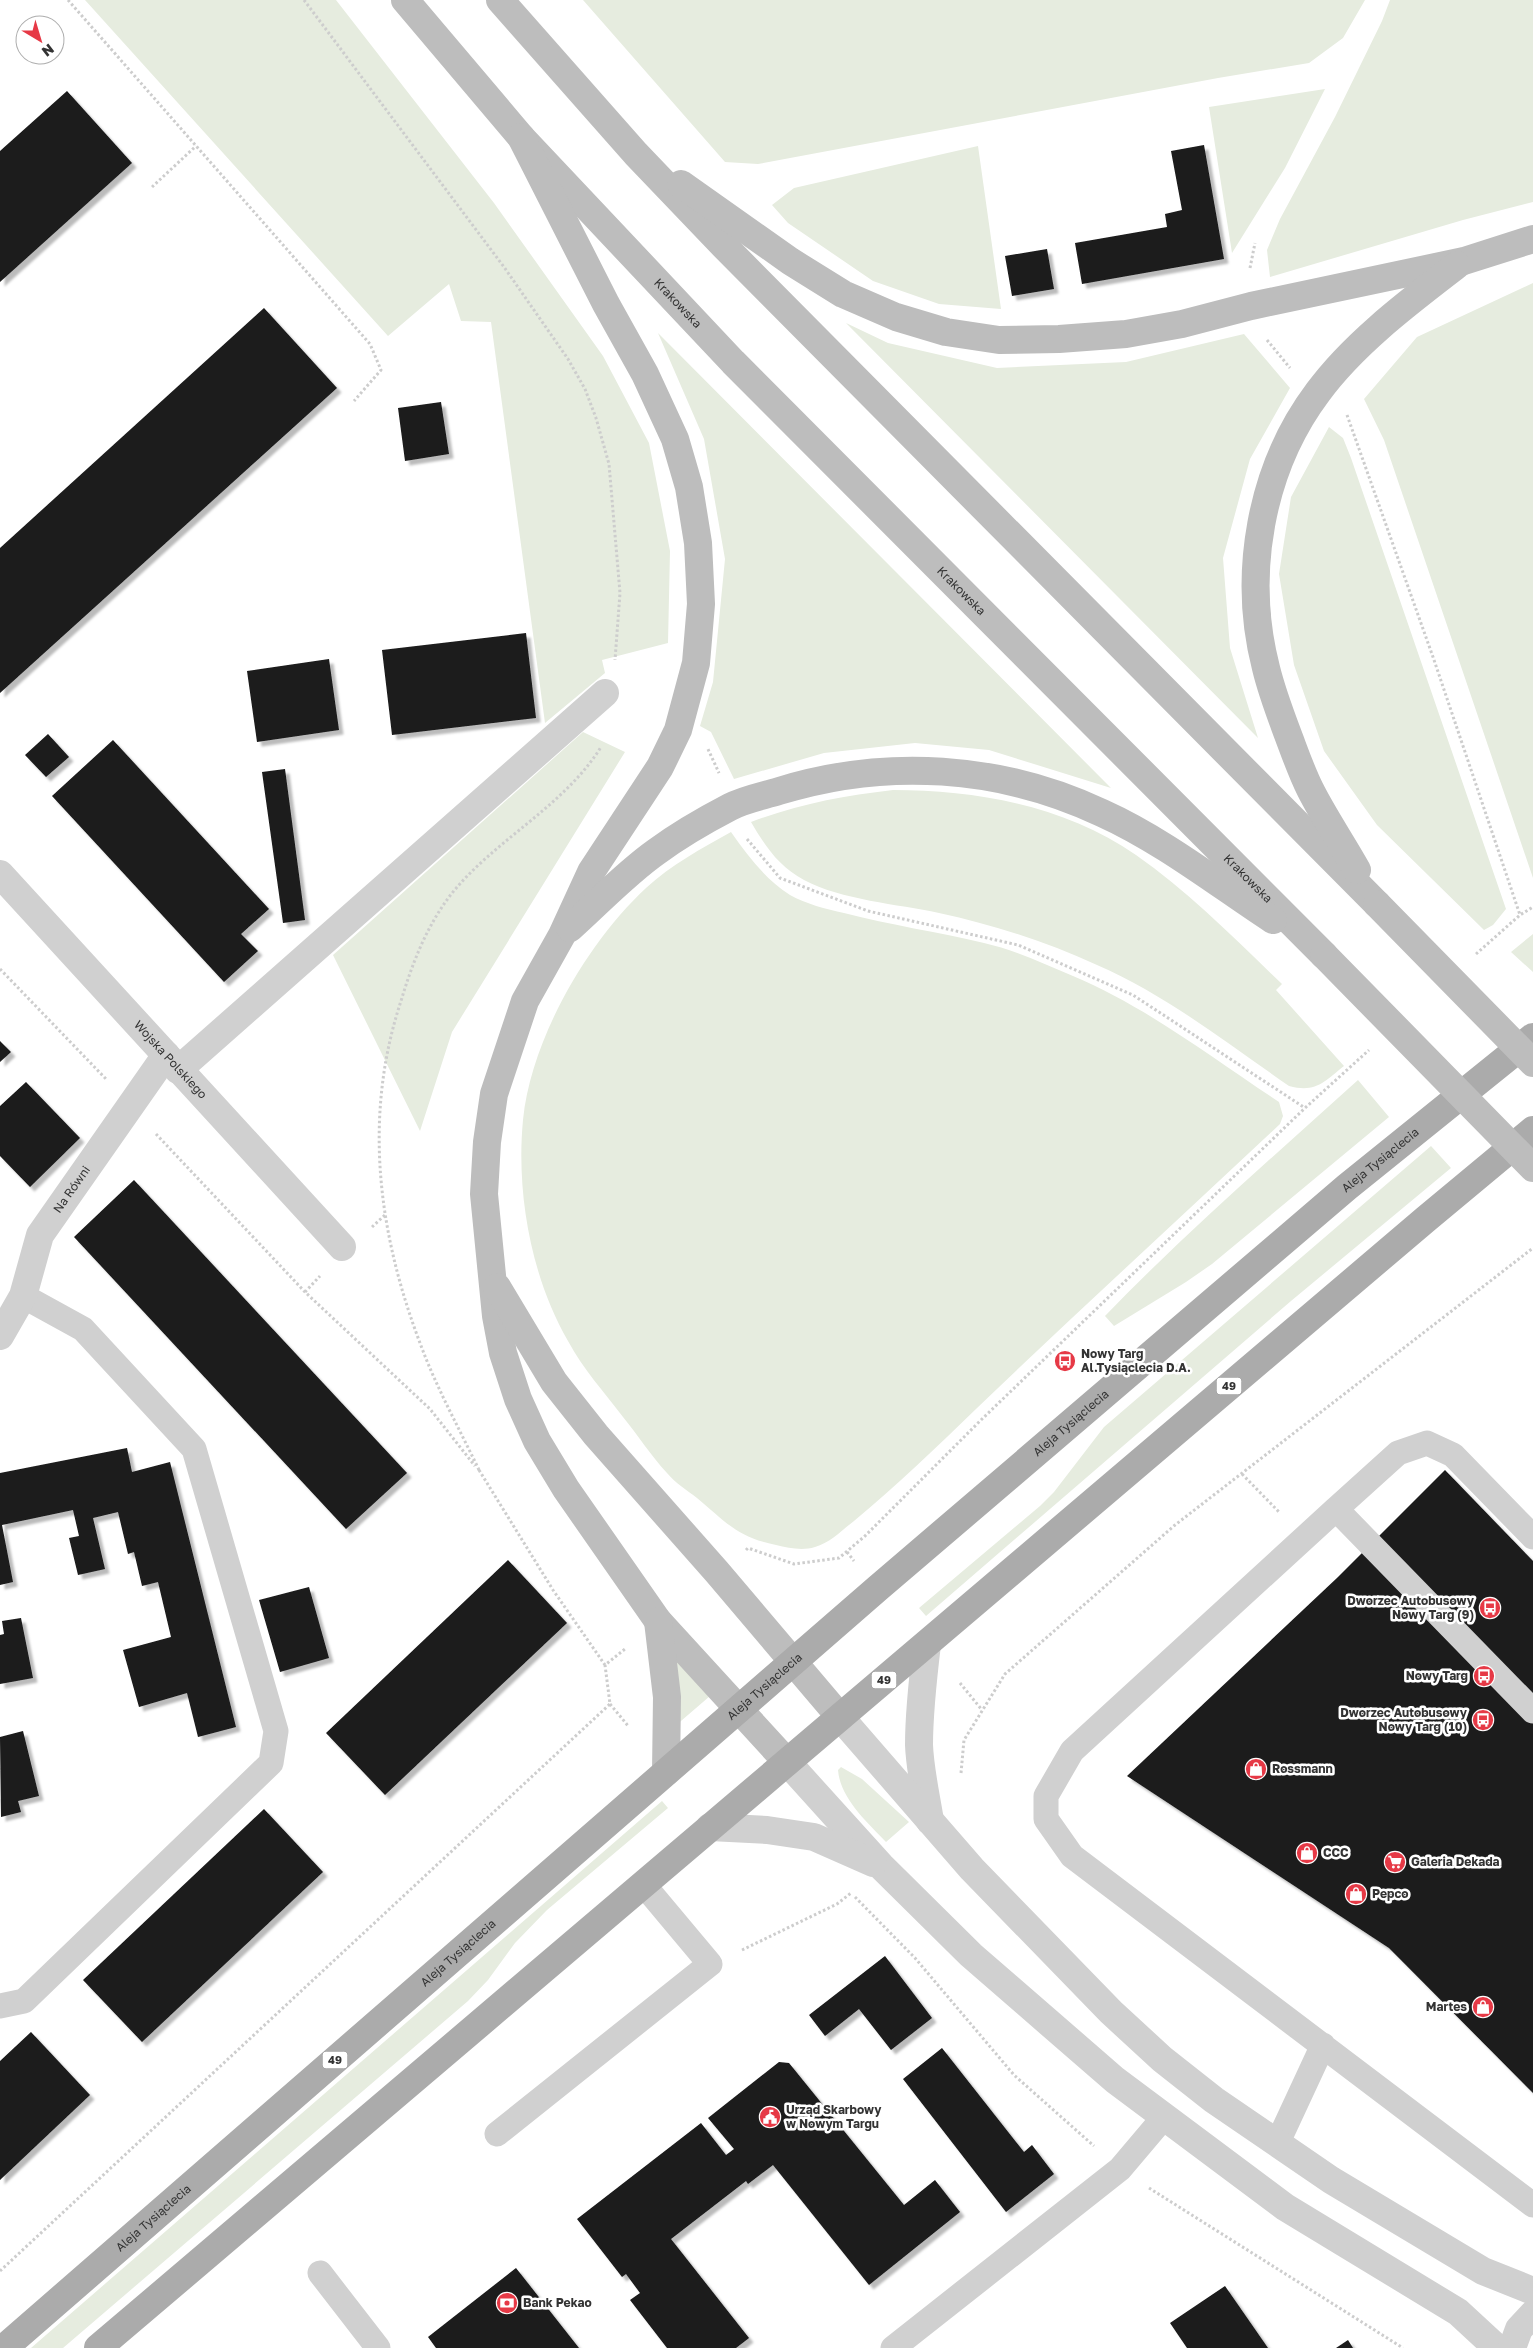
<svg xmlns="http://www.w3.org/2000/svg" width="1533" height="2348" font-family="'Golos Text',sans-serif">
<defs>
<filter id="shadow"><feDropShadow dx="4.5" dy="4.5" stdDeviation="1" flood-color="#0004"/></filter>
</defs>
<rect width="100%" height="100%" fill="#fff"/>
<path fill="#e6ecdf" d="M85,0H336L494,203L603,356L649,443L670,551L668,643L602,660L605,673L545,723L491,322L461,321L449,284L388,336Z
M583,0H1365L1343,38L1309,63L1218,78L758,164L725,162Z
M1390,0H1533V202L1463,220L1270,277L1267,250L1280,219L1335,117L1382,21Z
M1325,89L1285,168L1232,253L1209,107Z
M978,146L1001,309L939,304L873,281L788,223L772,205L794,188Z
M1533,283V878L1384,440L1364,399L1417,337Z
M846,323L888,343L997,368L1126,362L1244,334L1290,388L1250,459L1223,558L1230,648L1258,738Z
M658,333L1111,788L989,750L915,743L824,753L734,779L711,732L700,726L713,682L725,559L704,439Z
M1329,427L1343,438L1351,458L1506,909L1493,925L1484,930L1377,825L1324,751L1294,665L1279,574L1291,497Z
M583,732L625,752L452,1032L420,1131L333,955Z
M893,790C977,790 1066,806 1136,855C1189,892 1235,939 1282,984L1276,990L1344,1066C1324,1082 1316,1093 1289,1086C1227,1043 1166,995 1097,965C1047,942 994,925 939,913C898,904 841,900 804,880C779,867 765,846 751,822C799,804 842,796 893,790Z
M731,832C748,856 765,879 790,895C806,904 826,909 844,913C890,925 938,932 984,943C1015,950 1044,964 1073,976C1147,1007 1212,1058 1279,1102L1283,1116L1280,1124C1179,1219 1076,1313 976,1409C936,1448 896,1486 854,1521C842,1530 830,1543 815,1547C802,1551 789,1548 776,1545C737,1537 727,1523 697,1498C687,1490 675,1483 667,1473C651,1456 638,1435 623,1417C604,1392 583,1369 568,1341C531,1277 516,1193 523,1120C531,1039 587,943 646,888C672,864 701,849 731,832Z
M1533,934V972L1511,952Z
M1358,1080L1389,1117L1212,1264L1186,1282L1114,1326L1105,1316C1185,1233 1273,1157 1358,1080Z
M1431,1146L1451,1168L1291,1301L926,1616L919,1608L1040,1506L1054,1492L1104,1427Z
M674,1656L710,1696L674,1727Z
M841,1767L862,1779L909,1822L886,1842C867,1822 840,1798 838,1770Z
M662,1801L668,1808L547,1910L515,1943L488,1980L468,2001L63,2348H31Z"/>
<path fill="#1a1a1a" filter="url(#shadow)" d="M67,91L132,163L0,282V151Z
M1204,145L1224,259L1082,284L1075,243L1167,227L1165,214L1182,210L1171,151Z
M1047,249L1054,289L1012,296L1005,256Z
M264,308L337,388L0,693V548Z
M441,402L449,454L405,461L398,408Z
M526,633L536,718L392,735L382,650Z
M329,659L339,730L257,742L247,671Z
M48,734L69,757L46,777L25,755Z
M113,740L269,909L241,934L258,951L224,982L52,796Z
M285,769L305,920L283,923L262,772Z
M0,1041L11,1052L0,1062Z
M26,1082L80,1138L30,1187L0,1156V1106Z
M134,1180L407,1473L346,1529L74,1237Z
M127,1448L132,1472L170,1462L236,1727L198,1737L187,1693L139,1707L123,1650L171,1637L158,1582L142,1586L134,1552L128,1554L118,1512L93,1518L105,1569L78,1575L69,1538L79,1536L73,1510L2,1525L13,1582L0,1585V1473Z
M1445,1470L1533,1561V2093L1389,1948L1127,1776L1338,1577Z
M508,1560L567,1623L385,1795L326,1733Z
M309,1587L329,1658L280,1672L259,1600Z
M21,1618L33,1678L0,1684V1635L4,1634L2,1621Z
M23,1731L39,1796L18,1801L21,1812L1,1817L0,1737Z
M264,1809L323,1872L142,2042L83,1980Z
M885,1956L932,2018L891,2050L859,2009L825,2036L809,2015Z
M31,2032L90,2095L0,2180V2061Z
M942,2048L1024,2152L1032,2145L1054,2174L1006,2212L903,2079Z
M779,2062L789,2063L904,2205L935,2180L960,2212L869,2285L773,2165L748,2184L746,2181L671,2239L749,2338L736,2348H667L630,2300L640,2293L626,2274L622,2277L577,2219L701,2123L726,2155L734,2149L708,2118Z
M516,2268L579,2348H436L428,2337Z
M1225,2286L1268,2348H1187L1170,2323Z
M1348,2340L1353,2348H1336Z"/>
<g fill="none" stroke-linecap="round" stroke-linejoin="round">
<path stroke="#cdcdcd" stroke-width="3" stroke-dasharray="2.5 2.5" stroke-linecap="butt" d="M68,0L370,344L381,370L354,401
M304,0L504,267L568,359L585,389L596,418L609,464L620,593L615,660
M152,187L196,146
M1250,268L1255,243
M1267,340L1290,368
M1347,415L1433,657L1520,915
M708,749L719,773
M747,839L780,878L868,911L1018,945L1133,995L1305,1108
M1476,954L1520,915L1533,907
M0,969L106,1079
M156,1134L305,1292L430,1409L475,1466
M372,1227L385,1215
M305,1292L320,1276
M479,1470C459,1428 436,1387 420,1343C378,1232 363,1116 401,1001C412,964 426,928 449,897C492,841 563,808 601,747
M479,1470L553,1590L605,1665
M1242,1474L1280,1513
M746,1550L748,1548L794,1564L839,1558L865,1536L981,1420L1305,1108L1369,1050
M847,1552L854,1561
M960,1683L982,1710
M610,1704L629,1727
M961,1773L964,1740L1005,1674L1175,1525L1533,1248
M855,1897L915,1958L1014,2075L1094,2146
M742,1950L837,1904L851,1893
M1149,2188L1403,2348
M0,2271L610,1704L605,1665L625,1649"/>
<path stroke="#d0d0d0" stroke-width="25" d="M1336,1509L1072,1751L1046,1796V1819L1072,1856L1533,2205
M1533,1537L1453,1455L1427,1443L1398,1453L1336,1509L1533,1711
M0,2006L24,2001L271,1763L276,1731L194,1449L83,1329L23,1296
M497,2134L710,1964L643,1884
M1277,2144L1323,2045
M320,2273L378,2348
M893,2348L1120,2169L1164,2117"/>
<g stroke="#d0d0d0" stroke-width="28">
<path id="s1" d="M0,874L342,1247"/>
<path d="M178,1070L605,693"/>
<path id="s2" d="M0,1336L23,1296L40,1235L166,1055"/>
<path d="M927,1644C923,1677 919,1711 919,1745C920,1770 926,1796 930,1821"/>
<path d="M840,1717L972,1869L1111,2012L1162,2059L1214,2100L1331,2180L1483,2271L1533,2291"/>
<path d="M787,1762L881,1866L971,1955L1115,2080L1285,2207L1458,2312L1497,2348"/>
<path d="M710,1827L767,1830L814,1837L873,1863"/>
<path d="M1512,2348L1519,2329L1533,2314"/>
</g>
<g stroke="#bdbdbd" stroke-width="28">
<path id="s3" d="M405,0L521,137L733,362L1324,955"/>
<path d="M500,0L636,154L724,246L1377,904"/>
<path d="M521,137L606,304L645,374L675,439L689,487L698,543L701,604L696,663L678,730L660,767L591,872L562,935L525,1001L494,1094L487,1142L484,1194L496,1316L503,1353L518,1399L537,1441L566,1489L658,1621L787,1762"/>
<path d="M681,184L790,261L843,294L896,317L946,332L999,340L1059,339L1126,334L1182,324L1251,306L1464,261L1533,239"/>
<path d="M1357,870C1342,843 1324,817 1310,789C1302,773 1296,756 1290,740C1281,716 1272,693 1266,668C1242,575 1260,469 1318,392C1354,343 1409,302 1457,265"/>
<path d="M570,928C598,903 625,874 656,852C679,835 705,820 730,807C745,799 763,796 779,791C886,758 1000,765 1102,813C1162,840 1218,884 1273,920"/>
<path d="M497,1287L554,1382L596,1435L717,1572L840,1717"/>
<path d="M658,1621L667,1697L666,1772"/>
</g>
<g stroke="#ababab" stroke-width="28">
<path id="s4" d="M4,2348L878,1588L1347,1187L1533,1037"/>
<path d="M98,2348L1426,1219L1533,1130"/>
</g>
<path stroke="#bdbdbd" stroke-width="28" d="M1377,904L1533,1063
M1324,955L1533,1168"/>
</g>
<defs>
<g id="bus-disc" transform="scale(1.125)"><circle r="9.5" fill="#e63946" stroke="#fff"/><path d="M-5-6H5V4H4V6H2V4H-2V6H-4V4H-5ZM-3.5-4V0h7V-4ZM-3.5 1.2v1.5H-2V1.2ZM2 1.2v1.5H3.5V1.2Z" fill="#fff"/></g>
<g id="shop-disc" transform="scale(1.125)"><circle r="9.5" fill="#e63946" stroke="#fff"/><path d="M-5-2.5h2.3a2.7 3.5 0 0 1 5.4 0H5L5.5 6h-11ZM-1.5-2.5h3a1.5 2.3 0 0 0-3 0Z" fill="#fff"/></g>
<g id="supermarket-disc" transform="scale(1.125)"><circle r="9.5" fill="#e63946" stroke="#fff"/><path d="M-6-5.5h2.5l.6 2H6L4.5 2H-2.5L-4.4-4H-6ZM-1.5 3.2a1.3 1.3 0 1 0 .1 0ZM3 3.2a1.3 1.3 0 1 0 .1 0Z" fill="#fff"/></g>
<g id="civic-disc" transform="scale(1.125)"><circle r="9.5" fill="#e63946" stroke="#fff"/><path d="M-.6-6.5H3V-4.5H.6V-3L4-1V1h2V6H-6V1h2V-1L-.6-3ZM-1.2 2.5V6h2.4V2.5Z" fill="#fff"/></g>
<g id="bank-disc" transform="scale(1.125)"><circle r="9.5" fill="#e63946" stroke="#fff"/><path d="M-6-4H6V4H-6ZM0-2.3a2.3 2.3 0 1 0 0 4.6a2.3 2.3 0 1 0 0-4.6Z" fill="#fff"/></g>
</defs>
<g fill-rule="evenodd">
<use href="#bus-disc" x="1065" y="1361"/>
<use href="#bus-disc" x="1490" y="1608"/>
<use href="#bus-disc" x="1484" y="1676"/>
<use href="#bus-disc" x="1483" y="1720"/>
<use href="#shop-disc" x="1256" y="1769"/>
<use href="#shop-disc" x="1307" y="1853"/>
<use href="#supermarket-disc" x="1395" y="1862"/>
<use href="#shop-disc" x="1356" y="1894"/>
<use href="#shop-disc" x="1483" y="2007"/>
<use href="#civic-disc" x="770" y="2117"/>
<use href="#bank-disc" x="507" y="2303"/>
</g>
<g text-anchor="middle" stroke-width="5" stroke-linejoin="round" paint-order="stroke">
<g fill="#fff" stroke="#707070" stroke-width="1">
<rect x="1216.5" y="1377.5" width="25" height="17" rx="4"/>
<rect x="871.5" y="1671.5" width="25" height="17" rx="4"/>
<rect x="322.5" y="2051.5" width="25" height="17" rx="4"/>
</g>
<g font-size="11" font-weight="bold" fill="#333">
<text x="1229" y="1390">49</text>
<text x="884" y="1684">49</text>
<text x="335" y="2064">49</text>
</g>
<g font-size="12" fill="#333" stroke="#fff">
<text dy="4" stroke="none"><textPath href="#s3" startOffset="408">Krakowska</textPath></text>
<text dy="4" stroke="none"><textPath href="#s3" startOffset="812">Krakowska</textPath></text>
<text dy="4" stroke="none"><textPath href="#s3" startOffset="1218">Krakowska</textPath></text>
<text dy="4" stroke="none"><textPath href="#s1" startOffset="252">Wojska Polskiego</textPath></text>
<text dy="4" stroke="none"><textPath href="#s4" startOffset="1818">Aleja Tysiąclecia</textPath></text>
<text dy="4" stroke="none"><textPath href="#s2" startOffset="165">Na Równi</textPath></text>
<text dy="4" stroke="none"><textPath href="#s4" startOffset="1412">Aleja Tysiąclecia</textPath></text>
<text dy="4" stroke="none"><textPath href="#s4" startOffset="1008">Aleja Tysiąclecia</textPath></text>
<text dy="4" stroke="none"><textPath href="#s4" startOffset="602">Aleja Tysiąclecia</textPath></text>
<text dy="4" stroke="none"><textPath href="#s4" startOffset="198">Aleja Tysiąclecia</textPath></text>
</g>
<g font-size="12" font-weight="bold" fill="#333" stroke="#fff" text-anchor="start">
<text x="1081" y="1358">Nowy Targ<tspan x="1081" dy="14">Al.Tysiąclecia D.A.</tspan></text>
<text x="1474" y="1605" text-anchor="end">Dworzec Autobusowy<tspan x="1474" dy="14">Nowy Targ (9)</tspan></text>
<text x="1468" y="1680" text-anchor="end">Nowy Targ</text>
<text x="1467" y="1717" text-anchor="end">Dworzec Autobusowy<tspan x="1467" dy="14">Nowy Targ (10)</tspan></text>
<text x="1272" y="1773">Rossmann</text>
<text x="1323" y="1857">CCC</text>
<text x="1411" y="1866">Galeria Dekada</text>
<text x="1372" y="1898">Pepco</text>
<text x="1467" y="2011" text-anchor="end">Martes</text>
<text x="786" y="2114">Urząd Skarbowy<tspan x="786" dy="14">w Nowym Targu</tspan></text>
<text x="523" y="2307">Bank Pekao</text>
</g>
</g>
<g transform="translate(40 40) rotate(142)"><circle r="24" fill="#ffffff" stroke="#adadad"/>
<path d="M0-4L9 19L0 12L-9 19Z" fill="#e63946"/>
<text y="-8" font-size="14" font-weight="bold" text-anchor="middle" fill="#333333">N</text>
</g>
</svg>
